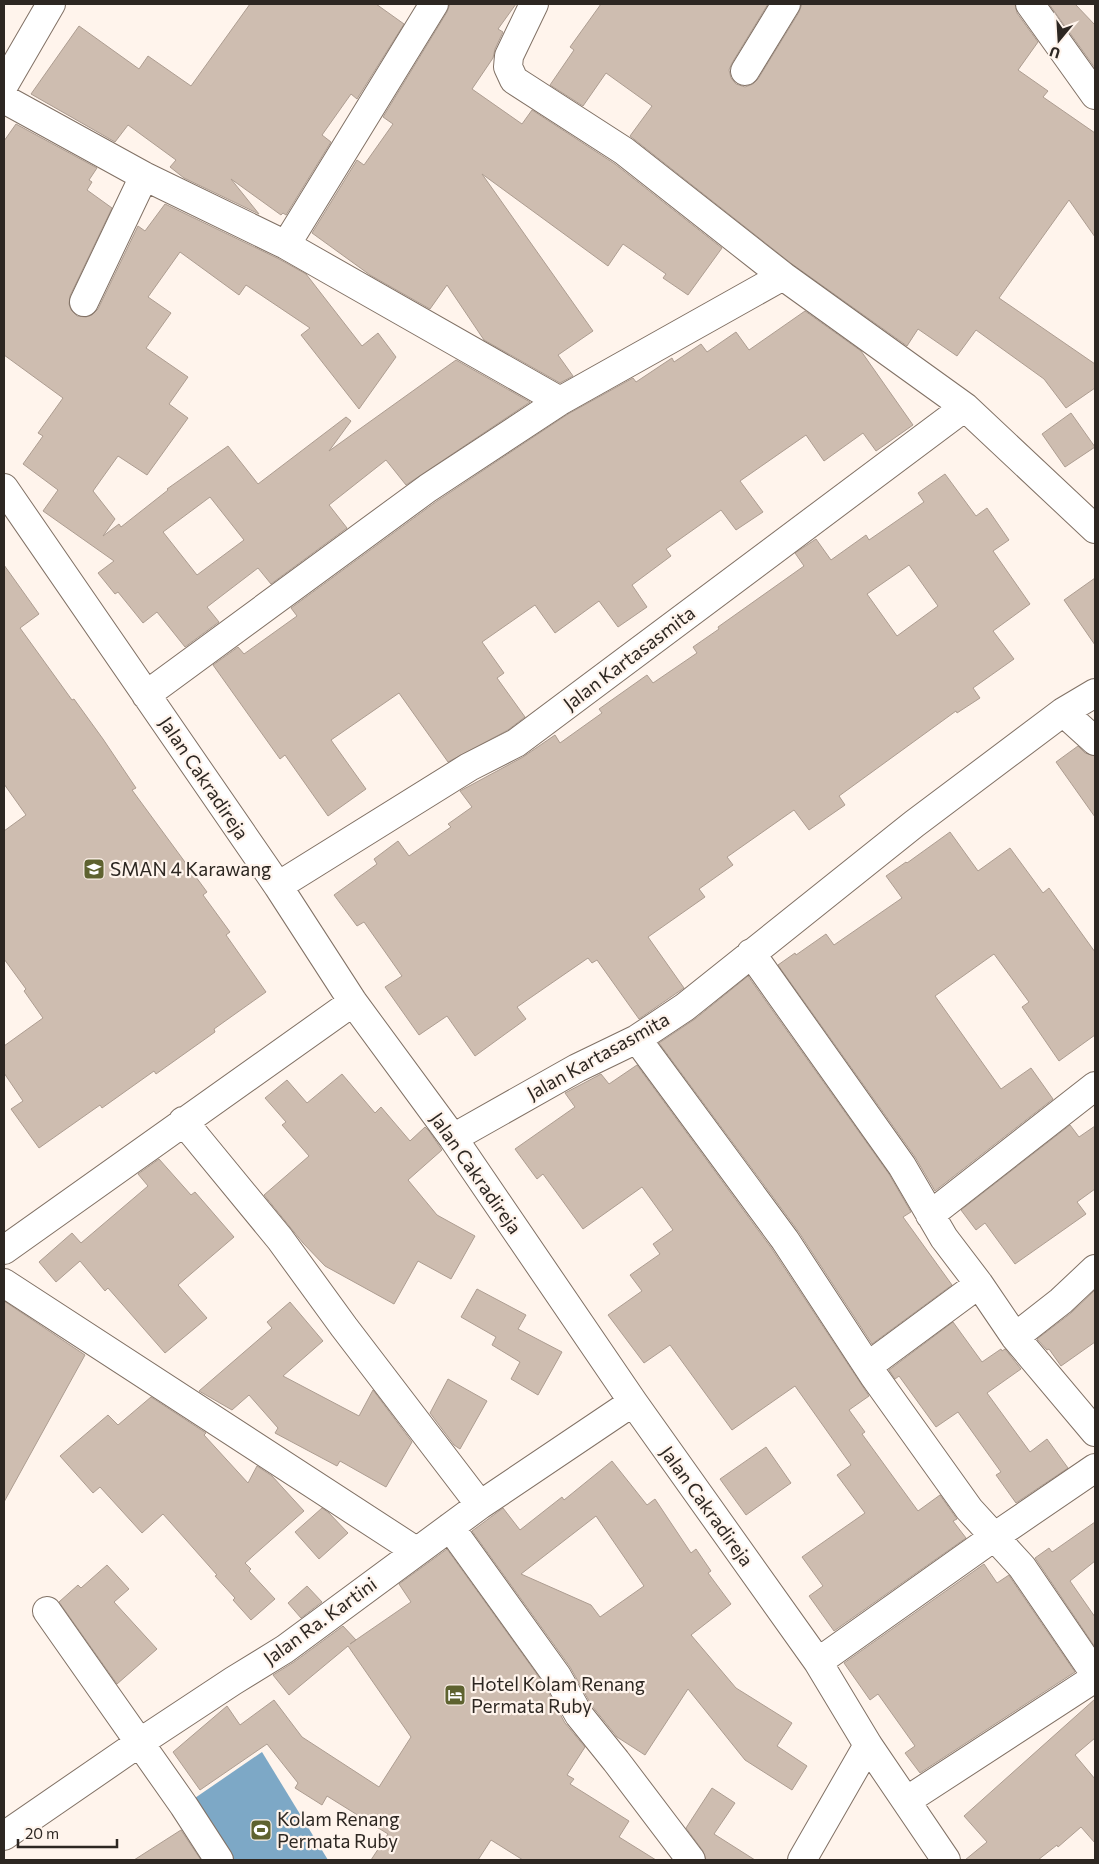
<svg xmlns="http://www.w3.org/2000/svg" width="1099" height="1864" font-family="Commissioner,sans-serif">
<rect width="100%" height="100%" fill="#fff4ec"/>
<path fill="#7da8c6" d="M262,1752L328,1860H233L192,1800Z"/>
<path fill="#cebdb0" stroke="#ad9d91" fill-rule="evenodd" d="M250,4H376L404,24L357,99L351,94L322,135L331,142L286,215L283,213L281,215L231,179L259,214L184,178L170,167L176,160L128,125L115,142L31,94L79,26L139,69L148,56L191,86Z
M450,4H516L498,29L503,32L495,49L493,58L472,89L522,124L532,110L615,164L722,248L688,295L663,278L666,274L623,244L608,266L482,174L593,331L558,355L573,376L560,383L484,340L447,285L430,309L370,275L312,233L357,160L364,165L393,124L383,117L447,12Z
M601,4H768L732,63L729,70L731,78L736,84L745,87L753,84L758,79L799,12L802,4H1015L1017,13L1038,42L1018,70L1048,91L1043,97L1095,133V237L1069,200L999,298L1095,364V388L1066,408L1044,379L976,330L957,356L918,329L907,346L792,264L630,136L652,106L606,73L583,106L550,85L574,50L570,47Z
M1049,4H1075L1095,25V68Z
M16,124L97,168L89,180L92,182L87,190L112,208L70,296L69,304L71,310L77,316L86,317L92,315L98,309L138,226L145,231L165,204L279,259L306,274L362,346L378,333L396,357L359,409L301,335L310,328L246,285L239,295L180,252L148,297L171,313L146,348L188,377L169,404L188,418L147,475L118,456L93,491L115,519L103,536L119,524L121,527L168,490L167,489L228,446L258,484L346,417L351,421L329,451L456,360L530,402L406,485L386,460L329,505L347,528L271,584L258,568L207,607L219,622L185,647L157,612L143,623L118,592L115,594L98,573L114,561L43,511L58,490L23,464L43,436L38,433L63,398L4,355V141ZM210,497L244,540L197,575L163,532Z
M805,311L861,351L913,425L876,451L863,433L824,461L806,435L740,481L763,512L736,530L721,510L666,549L671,556L632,585L647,607L618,627L599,601L555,633L535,605L482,642L504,673L497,678L525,717L508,730L448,762L399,693L331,740L366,789L328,816L285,755L280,759L213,665L238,647L244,654L297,616L291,608L437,501L568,414L633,378L636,382L672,358L674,362L701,344L707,352L736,332L749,350Z
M1071,413L1095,447L1065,467L1042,434Z
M945,474L976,516L987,508L1009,540L993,551L1030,604L993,631L1014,659L973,688L980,698L957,713L956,711L839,796L845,805L809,830L794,810L727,857L733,865L699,889L705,897L648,937L684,988L639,1019L597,960L592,963L588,958L517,1007L526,1019L475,1056L447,1016L419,1035L385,987L402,976L364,922L357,926L334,895L377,864L374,859L398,841L409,856L451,827L448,824L472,807L460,791L523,757L555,735L560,743L602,713L599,709L647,675L653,683L697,653L693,647L719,629L718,627L804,566L795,553L816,539L831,560L866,535L869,540L924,502L918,493ZM909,565L938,606L897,636L867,594Z
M4,565L39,614L20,628L72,700L74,699L103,739L136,788L132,790L207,892L203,895L230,932L226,935L266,992L214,1029L215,1032L156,1074L154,1071L102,1108L100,1105L39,1148L11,1109L23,1101L4,1073V1046L43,1018L24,991L26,989L4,959V831L26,815L4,784Z
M1095,578V645L1064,600Z
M1078,746L1085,753L1095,756V817L1056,762Z
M950,832L978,871L1010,848L1043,893L1049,888L1095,952V1035L1059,1061L1022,1007L1029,1002L994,954L935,996L1001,1089L1031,1068L1053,1099L935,1191L915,1157L778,965L795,953L796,955L826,934L834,945L902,898L886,876L906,862L907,863Z
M748,976L889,1174L911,1212L903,1217L952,1285L872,1344L798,1231L659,1043L695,1019Z
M637,1065L772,1249L869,1396L849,1410L865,1432L862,1434L918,1511L940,1495L957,1519L953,1521L966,1538L834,1631L809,1596L823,1586L802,1557L865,1513L837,1475L851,1465L795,1386L732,1430L670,1345L644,1363L608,1315L642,1291L630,1275L660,1254L653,1244L673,1230L642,1187L583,1229L543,1174L537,1179L515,1149L575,1107L565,1093L601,1074L609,1084Z
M342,1074L375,1113L381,1107L410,1141L425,1127L429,1131L442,1150L408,1180L437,1215L475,1236L451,1279L418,1261L394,1304L325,1266L303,1243L264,1195L309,1156L282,1125L286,1122L265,1098L287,1080L307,1103Z
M1070,1125L1079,1137L1095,1126V1189L1077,1202L1086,1214L1015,1264L985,1223L976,1230L961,1210Z
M159,1159L191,1195L195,1192L234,1237L178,1285L207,1318L165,1353L108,1288L105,1291L80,1261L56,1282L39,1262L72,1233L81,1243L148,1186L138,1174Z
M477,1289L526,1315L518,1329L562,1352L538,1395L511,1379L520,1362L492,1345L496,1337L461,1317Z
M1095,1290V1342L1061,1366L1049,1349L1047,1350L1037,1339L1071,1313Z
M4,1301L85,1355L4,1502Z
M290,1302L323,1341L283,1376L359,1416L373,1390L412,1442L386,1487L340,1461L337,1466L275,1433L278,1428L249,1395L232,1410L199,1391L272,1328L267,1322Z
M953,1322L982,1362L1001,1349L1002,1351L1005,1349L1021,1369L987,1393L1030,1452L1047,1439L1068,1468L1016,1503L996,1475L1001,1472L958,1412L936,1427L899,1376L895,1379L889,1370Z
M448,1379L487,1401L460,1449L454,1445L430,1413Z
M151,1397L206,1433L204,1435L248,1483L257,1466L272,1476L304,1511L245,1563L251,1569L249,1571L275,1599L251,1620L233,1600L235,1598L215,1576L217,1575L163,1514L142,1533L100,1487L93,1493L60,1456L108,1415L118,1425Z
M766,1447L791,1483L746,1515L720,1479Z
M612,1461L647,1505L655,1499L691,1553L696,1549L711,1571L708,1573L731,1604L691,1635L736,1688L792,1723L777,1746L807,1766L792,1790L745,1760L688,1689L645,1755L617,1737L592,1706L570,1667L472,1531L503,1508L520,1530L562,1497L564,1500ZM596,1516L644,1586L600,1617L591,1605L521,1574Z
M322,1508L329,1513L348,1533L319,1559L295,1532Z
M1095,1522V1561L1070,1581L1095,1617V1647L1035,1558L1049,1548L1052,1552Z
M447,1549L544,1684L565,1723L585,1747L567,1775L574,1779L570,1784L629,1821L619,1837L656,1860H523L491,1840L478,1860H371L388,1834L327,1796L322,1805L295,1788L298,1783L267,1744L200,1790L173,1752L227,1706L240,1725L274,1700L302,1737L379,1787L411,1737L348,1646L289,1695L273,1675L294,1662L343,1626L356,1640L350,1644L411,1602L399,1584Z
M984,1564L997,1583L1009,1575L1010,1577L1075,1672L920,1773L905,1753L915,1746L878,1694L870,1700L844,1663Z
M107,1565L129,1589L114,1602L157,1649L117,1684L59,1602L78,1585L81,1588Z
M307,1586L322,1602L301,1618L288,1603Z
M1095,1699V1738L1075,1755L1095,1779V1843L1081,1827L1058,1847L1057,1845L1038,1860H965L987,1842L964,1816Z
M712,1788L735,1803L714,1834L755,1860H706L703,1851L686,1828Z
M181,1830L201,1860H134Z"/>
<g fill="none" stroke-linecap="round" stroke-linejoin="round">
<g stroke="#817165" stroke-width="30">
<path id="street" d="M534,4L509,56L508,67L514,80L624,151L783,276L965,407L1095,529
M1030,4L1095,95
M745,71L786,4
M4,85L51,4
M4,99L144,176L286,245L560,401
M286,245L434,4
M84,302L144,176
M4,488L278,886L353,1002L453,1138L633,1402L818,1662L868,1745L946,1860
M146,695L428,488L560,401L783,276
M1063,712L1095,741
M278,886L469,767L516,743L965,407
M751,953L902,1166L944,1238L979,1284
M637,1039L785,1240L874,1376L969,1509L1022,1567L1095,1674
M183,1121L280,1239L344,1327L480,1505
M453,1138L577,1068L637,1039L685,1007L914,824L1063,712L1095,693
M930,1215L1095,1086
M4,1250L353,1002
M4,1283L416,1551
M1015,1337L1061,1301L1095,1269
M868,1366L979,1284L1015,1337L1095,1432
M450,1527L557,1676L579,1715L616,1761L691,1860
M47,1611L184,1806L219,1860
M818,1662L994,1537L1095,1468
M906,1801L1095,1678
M4,1836L139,1743L233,1681L285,1649L480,1505L633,1402
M802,1860L868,1745"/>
</g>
<use href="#street" stroke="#fff" stroke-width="28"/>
</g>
<defs>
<g id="school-square" transform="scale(1.125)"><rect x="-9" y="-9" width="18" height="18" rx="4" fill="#5e622f" stroke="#fff4ec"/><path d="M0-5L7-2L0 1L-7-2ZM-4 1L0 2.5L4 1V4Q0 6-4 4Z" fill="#fff"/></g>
<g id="hotel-square" transform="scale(1.125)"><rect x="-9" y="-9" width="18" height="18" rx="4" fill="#5e622f" stroke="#fff4ec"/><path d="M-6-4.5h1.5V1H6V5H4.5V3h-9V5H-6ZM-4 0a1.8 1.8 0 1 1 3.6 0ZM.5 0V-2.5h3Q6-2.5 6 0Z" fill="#fff"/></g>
<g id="stadium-square" transform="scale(1.125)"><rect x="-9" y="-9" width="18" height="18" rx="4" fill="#5e622f" stroke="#fff4ec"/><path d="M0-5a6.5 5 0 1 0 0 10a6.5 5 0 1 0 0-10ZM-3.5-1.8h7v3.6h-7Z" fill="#fff"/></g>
</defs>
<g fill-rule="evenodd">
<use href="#school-square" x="94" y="869"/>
<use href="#hotel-square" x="455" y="1695"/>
<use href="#stadium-square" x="261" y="1830"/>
</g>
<g text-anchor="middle" stroke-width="4.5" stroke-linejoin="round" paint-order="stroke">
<g font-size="19" fill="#2d2722" stroke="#fff4ec">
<text transform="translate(629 658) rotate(-37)" y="7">Jalan Kartasasmita</text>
<text transform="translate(204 778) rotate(56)" y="7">Jalan Cakradireja</text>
<text transform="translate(598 1056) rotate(-29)" y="7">Jalan Kartasasmita</text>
<text transform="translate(476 1173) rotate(55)" y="7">Jalan Cakradireja</text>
<text transform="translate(707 1506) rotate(54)" y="7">Jalan Cakradireja</text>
<text transform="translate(320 1621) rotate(-36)" y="7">Jalan Ra. Kartini</text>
</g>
<g font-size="19" fill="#2d2722" stroke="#fff4ec" text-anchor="start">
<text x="110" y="876">SMAN 4 Karawang</text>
<text x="471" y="1691">Hotel Kolam Renang<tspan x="471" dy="22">Permata Ruby</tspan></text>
<text x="277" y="1826">Kolam Renang<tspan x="277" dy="22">Permata Ruby</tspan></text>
</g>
</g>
<rect width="1099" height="1864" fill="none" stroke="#2d2722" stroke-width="10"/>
<g transform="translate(1059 40) rotate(198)" stroke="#fff4ec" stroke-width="4" paint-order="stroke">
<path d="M0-4L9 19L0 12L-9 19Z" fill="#2d2722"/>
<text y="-8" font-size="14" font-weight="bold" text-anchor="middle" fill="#2d2722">U</text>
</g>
<path d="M18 1839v8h99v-8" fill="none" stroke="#2d2722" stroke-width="2.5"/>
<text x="25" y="1839" font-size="15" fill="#2d2722" stroke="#fff4ec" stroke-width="4" paint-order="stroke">20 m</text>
</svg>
